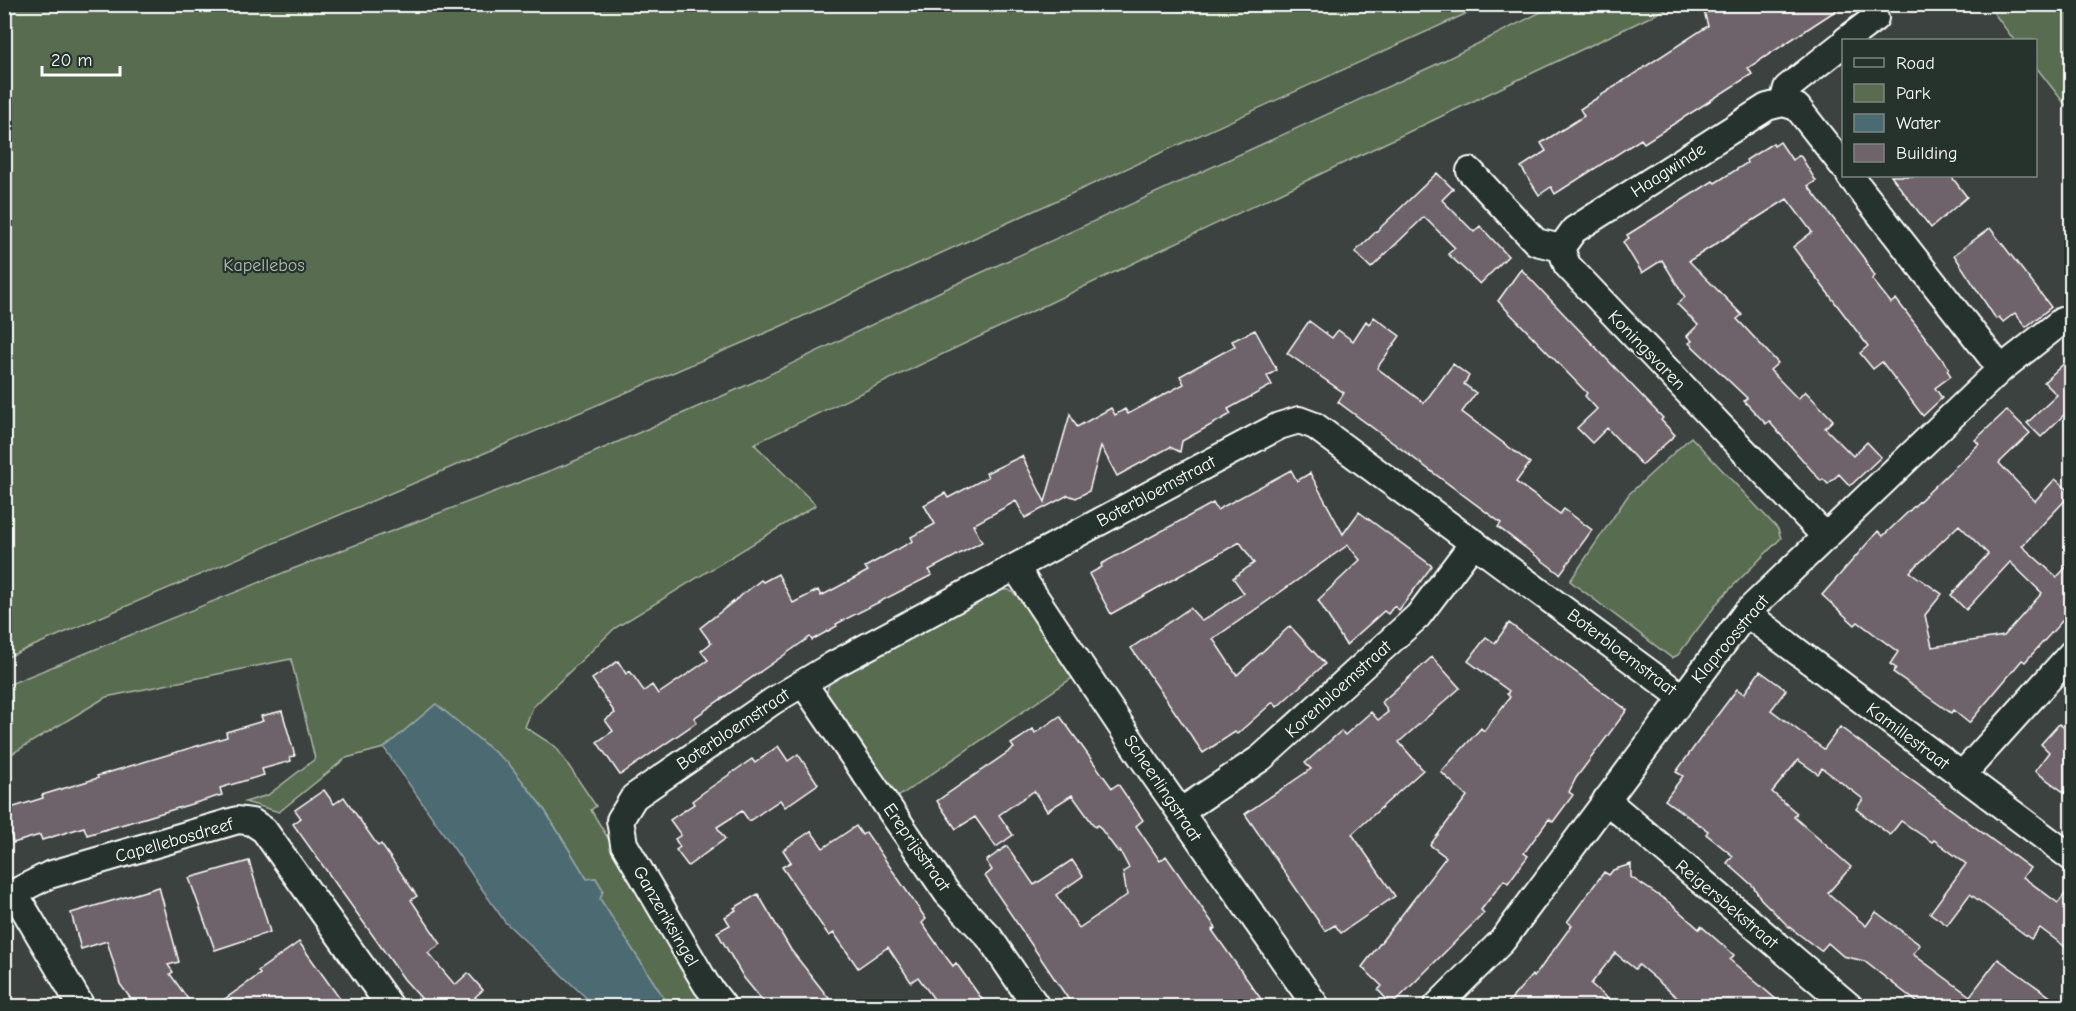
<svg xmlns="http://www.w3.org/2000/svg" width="2076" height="1011" font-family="'Comic Neue',sans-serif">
<rect width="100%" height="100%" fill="#3c423f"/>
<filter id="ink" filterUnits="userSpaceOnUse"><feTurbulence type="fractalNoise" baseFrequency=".0167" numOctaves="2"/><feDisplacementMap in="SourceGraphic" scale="12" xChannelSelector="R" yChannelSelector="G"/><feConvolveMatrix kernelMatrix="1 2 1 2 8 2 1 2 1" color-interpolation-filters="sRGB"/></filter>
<g filter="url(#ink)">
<path fill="#596c4f" stroke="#acb6a7" stroke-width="1.5" d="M5,4H1485V5L777,328L5,658Z
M1555,5H1675L754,444L816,505L615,628L533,707L525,727L556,747L596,806L591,810L695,983L713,1006H669L600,899L603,890L596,878L587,879L544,809L509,764L436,704L384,748L346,758L279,812L245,802L268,795L315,759L291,659L106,697L5,758V686L290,570L570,463L754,382L939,292L1435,65Z
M1988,5H2071V112L2036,67V40H2014Z
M1691,437L1778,529L1781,538L1722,597L1678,655L1672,658L1570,581L1629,494Z
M997,589L1009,590L1019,597L1075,676L895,799L826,696L830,679Z"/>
<path fill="#4b6b72" stroke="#93a6aa" stroke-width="1.5" d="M436,704L509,764L544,809L587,879L596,878L603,890L600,899L669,1006H595L505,922L384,748Z"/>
<path fill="#6e646a" stroke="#fff" stroke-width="1.5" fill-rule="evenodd" d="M1702,4H1846L1748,68L1752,74L1644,143L1641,139L1555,194L1551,187L1539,195L1521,167L1546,151L1541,143L1584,116L1580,109L1708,26Z
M1780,142L1792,160L1800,155L1816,181L1808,186L1863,257L1875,276L1872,279L1891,303L1896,299L1949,368L1947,370L1951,376L1935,388L1942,398L1923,416L1882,362L1873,369L1860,353L1868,346L1793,247L1812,232L1787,199L1689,261L1742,315L1737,319L1778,363L1770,370L1798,399L1805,391L1833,420L1825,428L1853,456L1867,442L1881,457L1850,486L1839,474L1828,484L1823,479L1821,481L1773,426L1769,421L1766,424L1744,401L1747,398L1689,343L1692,341L1687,336L1698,325L1677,304L1685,297L1662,260L1642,273L1623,242L1629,238L1627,235L1713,181L1715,183L1747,163L1746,160L1773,143L1774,146Z
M1437,173L1453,189L1442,200L1474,232L1480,226L1508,256L1480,284L1448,254L1455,248L1424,217L1371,268L1355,252Z
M1891,176H1951L1967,197L1931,228Z
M1990,228L2051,307L2026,327L2015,313L2003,322L1999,317L1996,319L1954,255Z
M1521,269L1663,418L1661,420L1675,435L1642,465L1607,428L1592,443L1577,428L1597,409L1585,396L1587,393L1498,301Z
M1374,317L1400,336L1377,368L1424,403L1453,364L1469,376L1464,384L1476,393L1462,412L1530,463L1516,482L1560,514L1564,509L1592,530L1560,574L1498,527L1501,523L1338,402L1344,393L1287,353L1309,321L1332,338L1338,330L1353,341L1366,321L1369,324Z
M1255,330L1277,370L1267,376L1272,385L1228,409L1231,414L1182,441L1180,452L1170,447L1117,476L1101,446L1089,491L1076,498L1068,495L1025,518L1016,501L973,525L982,542L929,570L932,575L836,624L837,626L812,640L810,637L694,718L697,722L620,775L597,742L613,731L605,720L615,713L592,679L618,661L626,674L630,671L644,691L652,685L658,694L708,660L701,651L711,643L700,628L761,580L763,582L778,574L793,603L818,590L821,596L868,571L865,567L913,541L911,537L935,524L924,505L945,493L948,498L988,477L986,473L1022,456L1045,502L1070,414L1077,427L1111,408L1115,415L1125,409L1128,414L1184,384L1180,376L1235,346L1232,341Z
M2072,356V411L2070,409L2041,437L2027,423L2057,395L2044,382Z
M2007,410L2030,433L1999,463L2035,501L2055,479L2072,493L2022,546L2057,577L2072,561V610L2025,662L2022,660L1969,723L1953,710L1951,713L1893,672L1896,668L1890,664L1898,652L1858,622L1855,625L1822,595L1878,531L1883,536L1979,444L1975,440ZM1959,525L1988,554L1951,595L1966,610L2010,562L2042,593L2004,636L1932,647L1925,615L1942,594L1910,572Z
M1291,470L1297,481L1310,473L1343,534L1359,512L1432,566L1399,610L1394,606L1388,614L1384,611L1346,645L1318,600L1360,560L1348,545L1213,639L1237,675L1290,626L1325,664L1277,707L1273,702L1237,734L1235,732L1203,753L1131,648L1190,608L1202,621L1244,593L1233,578L1254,563L1240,542L1111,614L1089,574L1102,567L1101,564L1213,503L1217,510Z
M1509,623L1627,710L1576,778L1569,792L1573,795L1553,822L1549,819L1524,853L1528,856L1508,883L1504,880L1481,910L1484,913L1392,1005L1378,990L1382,986L1362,967L1446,857L1430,845L1467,796L1441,772L1481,728L1484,731L1510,697L1507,694L1509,691L1468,661L1486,637L1495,643Z
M1432,657L1460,688L1399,742L1423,770L1352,834L1395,896L1341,933L1335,925L1325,931L1245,814L1311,769L1305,763L1341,731L1345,735L1371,712L1378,720L1388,712L1382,702Z
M1760,671L1786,690L1771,710L1814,742L1824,749L1840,727L2030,868L2023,877L2058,903L2072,885V952L2040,928L2031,939L1970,894L1947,925L1930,913L1966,864L1934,840L1932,842L1901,821L1890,835L1856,809L1863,799L1822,768L1818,774L1798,760L1772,792L1797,813L1794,817L1851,867L1828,893L1866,926L1876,912L1920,945L1913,954L1970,996L1998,959L2063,1006H1922L1864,961L1843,956L1828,943L1821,951L1788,926L1761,899L1753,886L1727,863L1733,856L1706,834L1708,831L1665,800L1683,776L1676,772L1713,721L1737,689L1744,694Z
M282,711L295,756L290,757L291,761L262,769L264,775L220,788L222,795L87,835L84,827L42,840L40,835L13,843L10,831L4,833V810L43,798L42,795L98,778L97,776L227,737L226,732L263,721L261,716Z
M1060,716L1112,788L1118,784L1143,820L1136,826L1160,861L1166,856L1216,928L1212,930L1266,1006H1073L985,876L992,870L986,861L1007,846L1034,885L1072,860L1083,876L1056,895L1079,928L1127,895L1123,872L1129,868L1120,851L1118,852L1098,825L1095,827L1072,795L1047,811L1034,791L1016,803L999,815L1013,835L996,847L975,817L956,829L937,801L1014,748L1011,744L1022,737L1033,729L1035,733Z
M2072,722V798L2035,771L2049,752L2041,744L2059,724L2066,729Z
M778,746L788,761L798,754L818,784L785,807L780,800L749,821L742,811L717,827L725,839L688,866L676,850L680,847L675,839L681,835L670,820L694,804L692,801L704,792L752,759L755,763Z
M324,790L334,804L344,797L378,846L381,844L417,896L411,900L441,944L428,953L455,985L468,973L483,990L475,997L484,1006H428L404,979L293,824L301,818L295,810Z
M856,826L862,835L866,832L926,919L922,923L946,957L953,966L956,963L987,1006H939L918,977L911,982L888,947L858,968L834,933L829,936L782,867L791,862L783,850L811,831L823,848Z
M249,861L270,932L215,950L189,878Z
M1631,864V877L1670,903L1699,929L1701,926L1734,955L1730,960L1784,1006H1687L1639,965L1635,969L1615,953L1591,984L1616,1006H1505L1532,975L1534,977L1572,925L1567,922L1604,872L1609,875L1613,870Z
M159,887L179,962L168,965L173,972L170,974L193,1006H136L120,984L107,941L81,949L71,913Z
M758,894L791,950L835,1006H767L744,978L717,932L730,925L725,917L736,910L734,908Z
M299,942L345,1006H215L260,974L258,971Z"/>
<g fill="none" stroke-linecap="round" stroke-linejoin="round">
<g stroke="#fff" stroke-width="30">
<path id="street" d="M1846,40L1875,18
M1783,103L1787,88L1844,43
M1470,171L1536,242L1561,248
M1850,176L2001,369
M1561,248L1567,265L1826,537
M1561,248L1574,230L1767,107L1783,103L1797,107L1844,167
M1015,567L1141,756L1316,1006
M1746,613L2072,858
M803,683L947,893L989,937L1036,1006
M1961,776L2072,653
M1606,800L1849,1006
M1180,812L1261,758L1418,616L1474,542
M14,892L81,1006
M4,898L49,875L238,820L252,822L264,830L390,1006
M723,1006L706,984L624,844L620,820L634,797L773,701L833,665L1179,479L1279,426L1299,420L1315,426L1682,697
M1437,1006L1502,941L1746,613L2001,369L2062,321L2072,317"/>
</g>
<use href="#street" stroke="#26332d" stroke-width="26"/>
</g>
</g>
<g text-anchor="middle" stroke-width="4.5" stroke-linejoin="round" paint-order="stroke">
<g font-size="18" fill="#fff" stroke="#26332d">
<text transform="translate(1668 170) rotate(-33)" y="6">Haagwinde</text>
<text transform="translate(1647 350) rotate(46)" y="6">Koningsvaren</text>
<text transform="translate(1156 491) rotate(-28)" y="6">Boterbloemstraat</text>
<text transform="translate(1730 639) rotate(-50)" y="6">Klaproosstraat</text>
<text transform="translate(1622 652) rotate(37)" y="6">Boterbloemstraat</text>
<text transform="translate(1338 689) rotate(-42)" y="6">Korenbloemstraat</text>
<text transform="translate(733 729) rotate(-34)" y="6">Boterbloemstraat</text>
<text transform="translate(1908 736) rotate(37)" y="6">Kamillestraat</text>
<text transform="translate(1163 788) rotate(56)" y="6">Scheerlingstraat</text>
<text transform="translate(174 840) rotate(-16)" y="6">Capellebosdreef</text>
<text transform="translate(917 847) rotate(55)" y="6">Ereprijsstraat</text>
<text transform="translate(1727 904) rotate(40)" y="6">Reigersbekstraat</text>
<text transform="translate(666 916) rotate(60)" y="6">Ganzeriksingel</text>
</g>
<g font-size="18" fill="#b4bdb0" stroke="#26332d">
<text x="264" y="271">Kapellebos</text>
</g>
</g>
<rect width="2076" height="1011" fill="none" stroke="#26332d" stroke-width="24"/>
<rect x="12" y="12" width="2052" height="987" fill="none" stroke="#fff" stroke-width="2" filter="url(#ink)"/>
<rect x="1842" y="39" width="195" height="138" fill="#26332d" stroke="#7d8581" stroke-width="1.5"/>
<rect x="1854" y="58" width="30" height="9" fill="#26332d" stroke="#7d8581" stroke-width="1.5"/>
<text x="1896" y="69" font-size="18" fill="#ffffff">Road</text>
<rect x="1854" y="84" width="30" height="18" fill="#596c4f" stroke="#7d8581" stroke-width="1.5"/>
<text x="1896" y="99" font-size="18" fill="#ffffff">Park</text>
<rect x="1854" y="114" width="30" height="18" fill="#4b6b72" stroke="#7d8581" stroke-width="1.5"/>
<text x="1896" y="129" font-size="18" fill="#ffffff">Water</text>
<rect x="1854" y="144" width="30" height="18" fill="#6e646a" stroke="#7d8581" stroke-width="1.5"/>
<text x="1896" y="159" font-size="18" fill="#ffffff">Building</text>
<path d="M42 66v9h78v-9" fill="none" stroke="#ffffff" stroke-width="3"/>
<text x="51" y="66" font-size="18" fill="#ffffff" stroke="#26332d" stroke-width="4.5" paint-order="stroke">20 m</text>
</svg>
